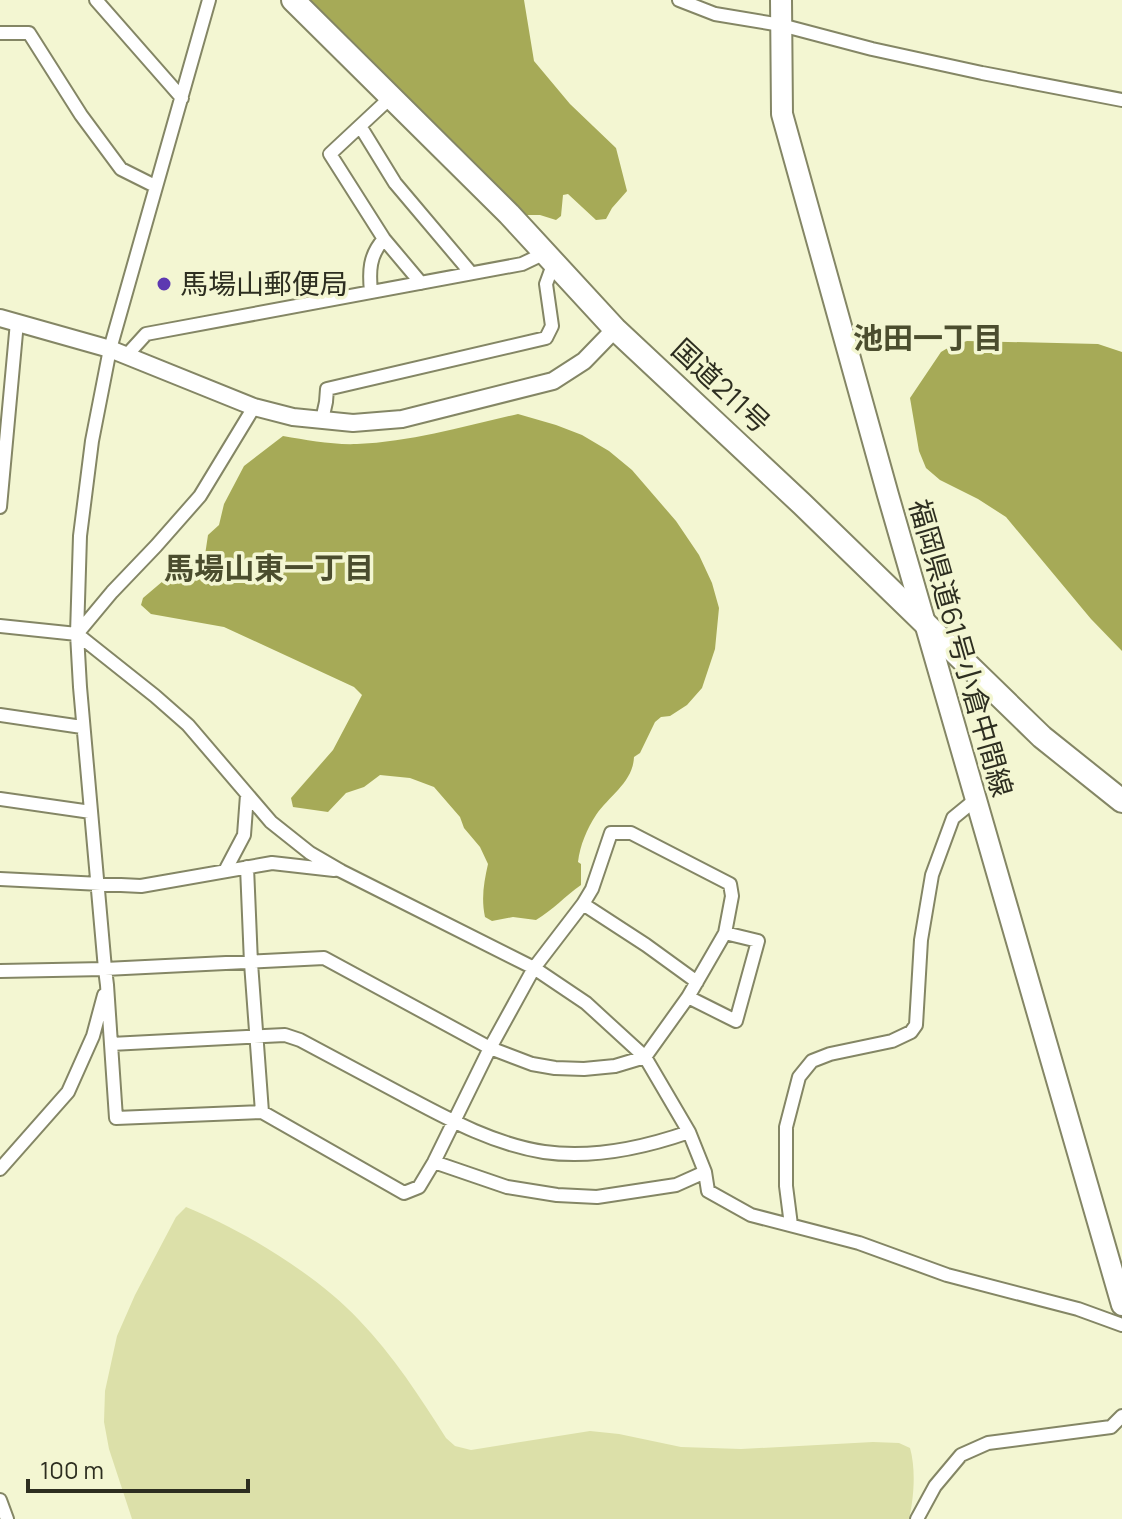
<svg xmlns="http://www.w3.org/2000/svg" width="1122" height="1519" font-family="Manrope,'Noto Sans JP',sans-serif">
<rect width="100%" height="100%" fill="#f3f6d2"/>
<path fill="#dce0a9" d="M186,1207C243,1230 317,1275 359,1320C393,1355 420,1397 446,1438L455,1446L471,1450L590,1431L619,1434L681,1447L741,1449L873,1442L899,1443L910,1448C916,1469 914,1498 909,1519H132L109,1449L104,1422L105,1391L117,1336L135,1295L176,1217Z"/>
<path fill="#a6aa57" d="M307,0H524L534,61L570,104L616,148L627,191L612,208L606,219L596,220L568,194L563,195L561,216L556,220L540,215H526Z
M967,341L1098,344L1122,352V651L1091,619L1006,517L978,499L940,480L926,468L919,451L910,398L941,352L951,346Z
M518,414L556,425L582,435L609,451L632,470L676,521L699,555L712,583L719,608L715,649L702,688L687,705L670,716L661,717L655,722L640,753L634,757C633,782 610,795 596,815C587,829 580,845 578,862L581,864V885C565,896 553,910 536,920L513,917L492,921L485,917C481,898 484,882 488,864L480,847L464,828L460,817L434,787L410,778L380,775L364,787L346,793L328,812L293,807L291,798L333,750L362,695L354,687L224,627L151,614L141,605L143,598L163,581L173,579L182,573L190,562L205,555L208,535L219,525L224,504L244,466L283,436C307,440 332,445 357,444C412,442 465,426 518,414Z"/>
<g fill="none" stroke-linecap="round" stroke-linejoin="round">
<g stroke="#848665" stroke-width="16">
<path id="minor" d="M96,0L182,98
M679,0L715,14L781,25L872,49L982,73L1122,100
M0,33H29L81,115L121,169L155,186
M390,98L330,154L384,239L421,283
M360,126L395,183L471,273
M371,292C369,272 369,255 384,239
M126,356L146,334L522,264L545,253
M322,420L326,402L327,389L546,338L552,326L546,284L554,262
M0,507L17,322
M0,626L77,634L155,696L188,725L271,822L310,853L341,871L534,968L586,1003L645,1057L689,1132L705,1172L708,1191L751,1215L859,1243L947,1275L1078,1309L1122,1325
M77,634L112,592L156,546L200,496L254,407
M0,715L82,727
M0,799L91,812
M247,867L251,963L262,1112
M225,871L244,835L247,795
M0,879L141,886L272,863L334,870
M583,904L646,945L697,982
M0,971L105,969L324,958L490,1048L532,1064L555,1068L584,1069L615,1066L645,1057L688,997L725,933L732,896L730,884L631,833H611L592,889L583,904L534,968L490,1048L434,1162L419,1187L404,1193L262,1112L116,1118L107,985L105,969L80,687L77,634L80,536L92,441L110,349L209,0
M688,997L736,1021L758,941L725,933
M111,1044L285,1035L300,1040C334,1058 369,1077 403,1095C448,1119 493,1144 544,1152C593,1159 643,1148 689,1132
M434,1162L507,1187L557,1195L597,1197L676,1185L705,1172
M0,1169L68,1092L93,1036L104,995
M791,1225L786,1186V1127L799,1077L812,1061L830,1054L892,1041L911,1032L916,1025L921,940L932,875L953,818L975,800
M0,1500L7,1519
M917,1519L935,1486L961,1455L988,1443L1111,1427L1122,1416"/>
</g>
<g stroke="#848665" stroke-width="20">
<path id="tertiary" d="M0,318L110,349L254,407L293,417L353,423L402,419L553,381L584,361L615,329"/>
</g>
<g stroke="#848665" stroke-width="24">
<path id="primary" d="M781,0L782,114L888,495L1122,1305"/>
</g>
<g stroke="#848665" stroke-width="26">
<path id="trunk" d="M293,0L509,214L615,329L802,504L1042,737L1122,801"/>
</g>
<use href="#minor" stroke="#fff" stroke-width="12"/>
<use href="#tertiary" stroke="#fff" stroke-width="16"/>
<use href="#primary" stroke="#fff" stroke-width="20"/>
<use href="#trunk" stroke="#fff" stroke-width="22"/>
</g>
<circle fill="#5d39b1" stroke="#f3f6d2" stroke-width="3" cx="164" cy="284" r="8"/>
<g text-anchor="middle" stroke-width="7" stroke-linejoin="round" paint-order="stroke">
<g font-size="28" fill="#2d2e20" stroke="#f3f6d2" text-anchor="start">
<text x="180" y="294">馬場山郵便局</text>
</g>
<g font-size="28" fill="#2d2e20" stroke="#f3f6d2">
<text transform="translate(721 386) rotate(43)" y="10">国道211号</text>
<text transform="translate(961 648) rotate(74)" y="10">福岡県道61号小倉中間線</text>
</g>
<g font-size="30" font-weight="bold" fill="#4b4d2e" stroke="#f3f6d2">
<text x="928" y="349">池田一丁目</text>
<text x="269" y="579">馬場山東一丁目</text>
</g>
</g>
<path d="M28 1479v12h220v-12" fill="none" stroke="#2d2e20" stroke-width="4"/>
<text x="40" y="1479" font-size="24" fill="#2d2e20" stroke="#f3f6d2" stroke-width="6" paint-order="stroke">100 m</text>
</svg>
